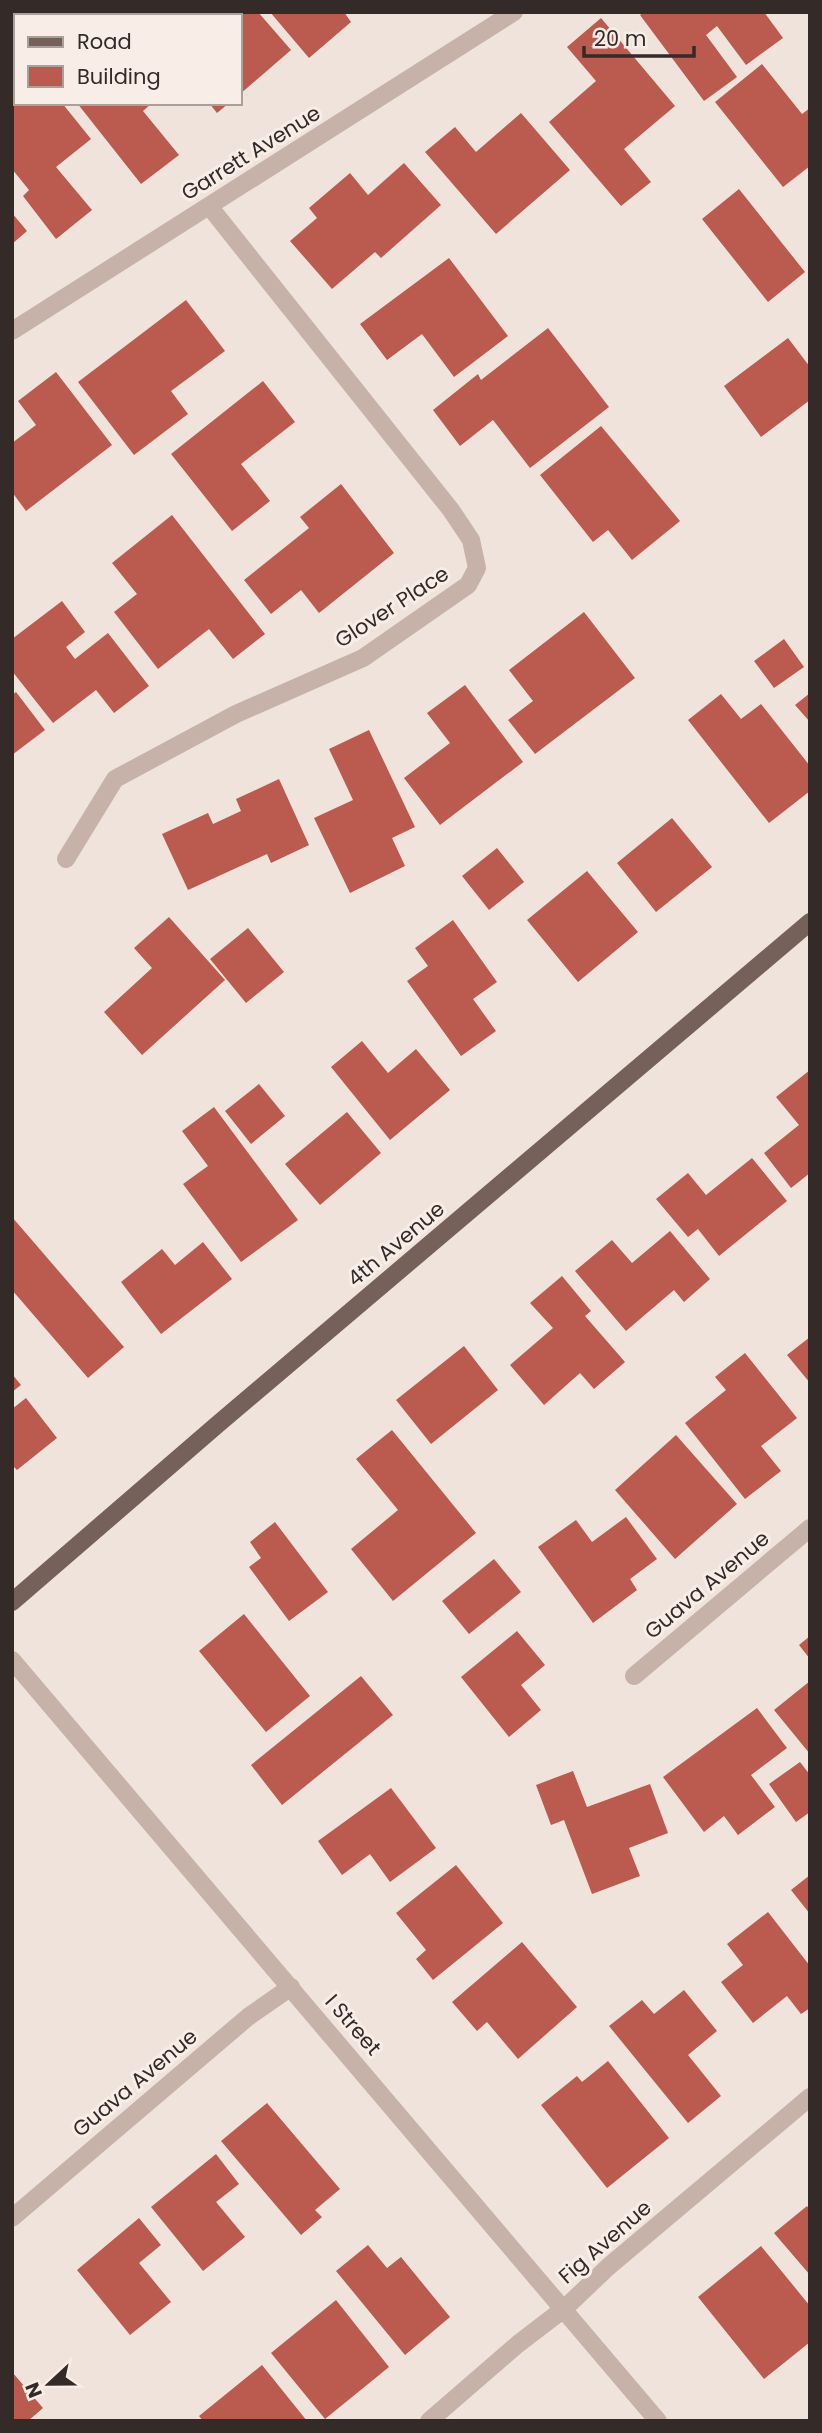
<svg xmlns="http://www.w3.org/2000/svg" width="822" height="2433" font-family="Poppins,sans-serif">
<rect width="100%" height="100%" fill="#efe3db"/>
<path fill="#bb5a4e" d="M174,12H258L291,50L240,94V16H170Z
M270,12H344L351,22L309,58Z
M644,12H764L783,38L746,65L717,26L706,35L737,77L704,101L640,15Z
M601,18L675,106L624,149L651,182L621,206L549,122L596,81L567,47Z
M762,64L802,114L810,108V166L783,187L715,102Z
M16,93V103H36L38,106L42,103H62L91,139L56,167L92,210L56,239L23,196L29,190L12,169V96Z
M77,103H152L143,111L179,155L141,184Z
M209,103H229L217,113Z
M521,113L570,170L496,234L425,152L455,127L476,152Z
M404,163L441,205L381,258L375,252L332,289L290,241L317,218L309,208L350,173L368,195Z
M739,189L805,272L768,302L702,219Z
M12,213L27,231L12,244Z
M449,258L508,336L454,377L422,334L387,360L360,324Z
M186,300L225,351L171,391L188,414L134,455L78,382Z
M548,328L609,407L530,468L493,420L460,446L433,410L478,374L481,380Z
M788,338L810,367V400L761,437L724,386Z
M56,372L112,445L26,511L12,492V443L36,425L18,401Z
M263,381L295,422L241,464L270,501L232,531L171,454Z
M601,426L680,521L632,560L608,530L593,542L540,475Z
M341,484L394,553L319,613L301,590L271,614L244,580L309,528L300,517Z
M172,515L265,634L233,659L209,629L158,669L114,612L137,594L112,563Z
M62,601L85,632L66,647L75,659L108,633L149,686L114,713L96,690L53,723L12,671V639Z
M584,612L635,678L535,754L508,720L533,701L509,670Z
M784,639L804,667L774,688L754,661Z
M465,685L523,762L440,825L404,778L450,743L427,713Z
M16,692L45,730L12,755V695Z
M810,693V722L795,705Z
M721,694L741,719L761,704L810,766V791L769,823L688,720Z
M369,730L415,827L392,838L405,866L350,893L314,818L353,800L329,749Z
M279,779L309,845L271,863L267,854L188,890L162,834L208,813L213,824L241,811L236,799Z
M672,818L712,867L656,912L617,863Z
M497,848L524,882L489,910L462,876Z
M587,871L638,932L578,982L527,920Z
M169,917L225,980L142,1055L104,1012L152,968L134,948Z
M453,920L497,982L473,999L496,1031L461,1056L407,981L428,966L415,948Z
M248,928L284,972L246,1003L210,959Z
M362,1041L388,1073L416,1049L450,1090L390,1140L331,1067Z
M810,1070V1173L791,1188L764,1153L799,1125L776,1097Z
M259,1084L285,1116L251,1144L225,1111Z
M214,1107L298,1220L241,1262L183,1184L208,1166L182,1131Z
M347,1112L381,1153L320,1205L285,1164Z
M752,1158L787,1201L719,1256L698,1229L688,1237L656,1199L688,1173L706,1195Z
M12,1217L124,1347L88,1378L12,1290Z
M670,1231L710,1279L684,1302L674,1290L626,1331L575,1271L612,1240L632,1263Z
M203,1242L232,1279L161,1334L121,1282L162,1249L175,1265Z
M562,1276L591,1311L585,1316L625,1362L594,1389L580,1373L544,1405L510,1365L553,1328L530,1303Z
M810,1337V1383L787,1355Z
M464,1346L498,1390L431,1444L396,1400Z
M745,1353L797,1418L761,1446L781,1471L745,1499L685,1423L726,1390L715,1377Z
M12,1374L21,1385L12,1392Z
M26,1398L57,1438L17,1470L12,1465V1409Z
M392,1430L476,1533L393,1601L351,1549L398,1510L356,1459Z
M676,1435L737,1504L675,1559L615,1490Z
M626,1517L657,1559L630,1579L637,1590L593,1623L538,1547L576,1520L592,1542Z
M275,1522L328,1592L289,1621L249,1567L261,1558L250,1542Z
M494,1559L521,1592L469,1634L442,1601Z
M244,1614L310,1696L266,1732L199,1651Z
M517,1631L545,1665L521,1685L541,1710L509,1737L461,1677Z
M810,1636V1659L799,1645Z
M361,1676L393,1715L282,1805L251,1765Z
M810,1681V1754L774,1710Z
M757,1708L787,1748L751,1775L775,1807L738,1835L724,1816L704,1832L663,1777Z
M800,1762L810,1775V1812L796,1822L769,1784Z
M573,1771L587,1807L650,1784L668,1833L629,1848L640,1876L592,1894L564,1820L551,1825L536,1785Z
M391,1788L436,1848L390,1882L370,1854L342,1875L318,1841Z
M456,1865L503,1923L433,1980L416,1959L426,1950L396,1913Z
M810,1875V1914L791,1890Z
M768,1912L810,1966V2008L801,2014L787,1996L753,2023L721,1982L743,1965L727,1944Z
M522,1942L577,2007L518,2059L487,2022L477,2031L452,2002Z
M684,1990L717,2031L688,2055L721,2096L688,2123L609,2026L642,2000L654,2014Z
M608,2061L669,2138L607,2188L541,2105L577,2076L582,2082Z
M267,2103L340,2189L315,2210L322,2217L301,2235L221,2141Z
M216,2154L239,2184L216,2202L245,2237L203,2271L151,2207Z
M807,2206L810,2210V2275L774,2233Z
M139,2218L161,2245L139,2263L171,2302L130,2335L77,2270Z
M368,2245L387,2268L401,2257L450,2317L405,2355L336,2271Z
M761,2246L810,2306V2342L764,2379L698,2297Z
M336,2300L389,2367L325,2419L271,2353Z
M262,2365L307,2421H203L199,2416Z
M12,2372L43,2408L28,2421H12Z"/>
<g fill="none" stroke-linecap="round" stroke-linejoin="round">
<path stroke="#c6b2a9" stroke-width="18" d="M12,331L514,12
M66,859L115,779L236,714L363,658L468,585L477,568L471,540L451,510L209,206
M634,1676L810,1528
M12,2218L248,2017L291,1987
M429,2421L518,2344L565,2308L608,2267L810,2097"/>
<path stroke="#c6b2a9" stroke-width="18" d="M12,1660L658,2421"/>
<path stroke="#75605a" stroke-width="18" d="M12,1602L218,1424L810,922"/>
</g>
<g text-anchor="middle" stroke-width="6" stroke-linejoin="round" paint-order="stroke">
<g font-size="21" fill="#342a28" stroke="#f8eee7">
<text transform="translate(251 153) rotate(-32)" y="7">Garrett Avenue</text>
<text transform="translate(392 607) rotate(-33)" y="7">Glover Place</text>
<text transform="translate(396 1244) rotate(-40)" y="7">4th Avenue</text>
<text transform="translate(707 1585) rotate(-40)" y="7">Guava Avenue</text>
<text transform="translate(353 2025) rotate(49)" y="7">I Street</text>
<text transform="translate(135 2083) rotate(-40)" y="7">Guava Avenue</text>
<text transform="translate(605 2242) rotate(-41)" y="7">Fig Avenue</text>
</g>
</g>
<rect width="822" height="2433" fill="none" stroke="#342a28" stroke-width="28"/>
<rect x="14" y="14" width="228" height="91" fill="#f8eee7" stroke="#aaa09b" stroke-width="2"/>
<rect x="28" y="37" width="35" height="10" fill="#75605a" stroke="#aaa09b" stroke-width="2"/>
<text x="77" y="49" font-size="21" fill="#342a28">Road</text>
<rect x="28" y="66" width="35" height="21" fill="#bb5a4e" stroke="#aaa09b" stroke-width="2"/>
<text x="77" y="84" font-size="21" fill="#342a28">Building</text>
<g transform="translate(49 2384) rotate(248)" stroke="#f8eee7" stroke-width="5" paint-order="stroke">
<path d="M0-5L12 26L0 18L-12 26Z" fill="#342a28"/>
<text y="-10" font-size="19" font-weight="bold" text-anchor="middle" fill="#342a28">N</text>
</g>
<path d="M584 46v10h110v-10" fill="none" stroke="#342a28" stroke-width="3.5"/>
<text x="594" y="46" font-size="21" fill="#342a28" stroke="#f8eee7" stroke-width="5" paint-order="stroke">20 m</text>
</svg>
